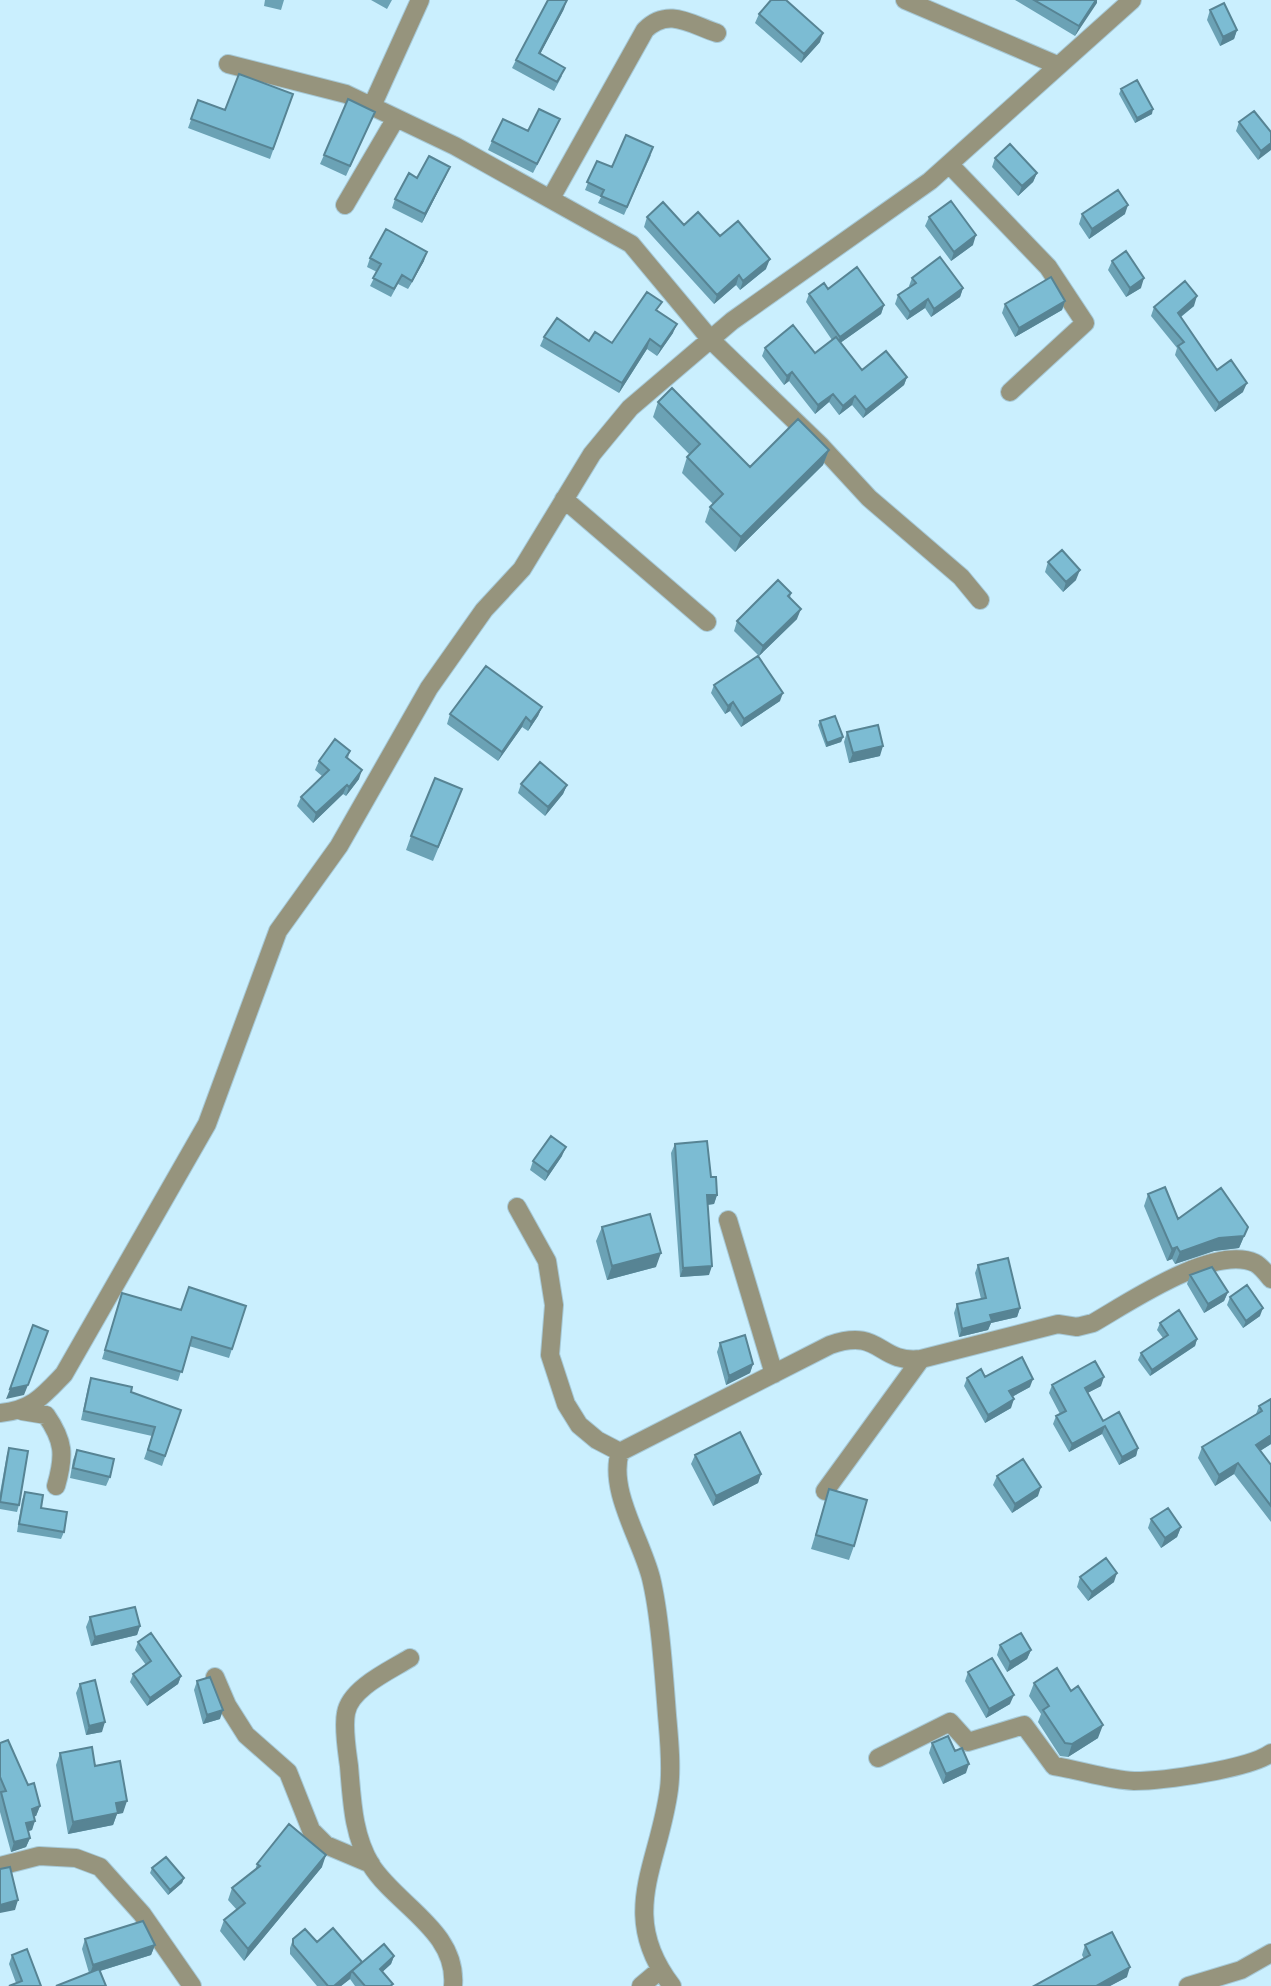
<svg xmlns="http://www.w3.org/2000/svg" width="1271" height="1986" font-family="Mulish,sans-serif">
<rect width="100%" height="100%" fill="#caeffe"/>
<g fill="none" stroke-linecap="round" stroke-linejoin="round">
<g stroke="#a6c9d7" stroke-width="20">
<path id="street" d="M905,0L1057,65
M228,64L346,94L455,146L631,244L711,340L821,446L869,498L961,577L980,600
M372,106L420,0
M950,165L1048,267L1085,323L1010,392
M551,198L645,30C668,7 690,24 717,33
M345,205L396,118
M564,499L707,622
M517,1207L547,1261L554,1305L550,1355L566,1404L579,1425L597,1440L620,1452
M728,1220L774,1374
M22,1411L46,1415C64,1441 65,1455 56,1486
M0,1413C32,1410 43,1396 64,1374L207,1124L278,931L339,846L429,688L484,610L522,569L592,454L630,408L732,321L930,181L1132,0
M825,1491L921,1359
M410,1658C391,1670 350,1688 346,1713C343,1728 347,1751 349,1766C352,1801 353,1835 371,1865C396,1905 458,1931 453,1986
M215,1677L227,1705L246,1735L288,1772L311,1830L326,1845L371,1864
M878,1758L950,1722L968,1742L1024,1725L1054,1766C1080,1770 1108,1780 1134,1781C1163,1781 1249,1769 1271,1753
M0,1866L39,1856L76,1858L100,1867L142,1914L192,1986
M641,1986L660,1970
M672,1986C617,1914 659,1866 669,1789C672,1766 669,1738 667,1715C664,1676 660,1615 651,1578C641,1539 608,1490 620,1452L830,1345C882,1327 877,1364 921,1359L1058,1324L1077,1327L1093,1323C1128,1303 1214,1244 1255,1263C1261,1266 1267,1274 1271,1279
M1188,1986L1241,1970L1271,1953"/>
</g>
<use href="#street" stroke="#96947d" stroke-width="18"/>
</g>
<path fill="#6ba2b5" d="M265,0H284L281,10L264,6Z
M371,0H392L387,9Z
M1015,0H1097L1075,36Z
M564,9L540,54L562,76L554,91L512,68L516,60Z
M1210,10L1237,30L1234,39L1220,46L1207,20Z
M759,14L820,42L801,63L755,23Z
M1121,89L1152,114L1135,123L1119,94Z
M293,94L270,159L188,128L198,100L225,110Z
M375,112L346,176L320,164L324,155Z
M560,119L556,128L533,173L488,150L492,141L528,131Z
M1239,122L1271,132L1258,160L1236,131Z
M651,155L624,215L598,203L601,197L585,190L597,161L612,167Z
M995,158L1037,173L1033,182L1018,196L992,167Z
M446,176L422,223L392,208L395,199L417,178Z
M1082,214H1125L1089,239L1079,224Z
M647,217L684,225L720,236L766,269L740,290L736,285L714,304L644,227Z
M929,217L973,245L951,261L925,226Z
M370,258L424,261L408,289L398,284L391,297L370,286L377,272L367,267Z
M1112,261L1141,288L1126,297L1108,270Z
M912,278L963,288L960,297L931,317L925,308L907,320L895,304L898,295L910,287L909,286Z
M828,289L884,305L881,314L840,343L862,370L907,377L904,385L863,418L852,405L839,415L829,402L815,414L789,381L784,385L762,356L765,348L815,353L832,340L806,302L809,294Z
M1065,301L1062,310L1015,337L1002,313L1005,304Z
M1194,306L1181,317L1217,370L1243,392L1215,412L1175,355L1177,348L1151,316L1154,307Z
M658,311L673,333L657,356L647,349L619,393L540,346L544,337L612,343Z
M658,402L750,467L829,450L823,465L735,552L705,522L710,507L713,504L682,473L687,457L690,455L653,417Z
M1048,562L1076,580L1063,592L1045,572Z
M791,593L790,598L797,619L759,656L734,631L737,621Z
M714,685L780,701L741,727L730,711L725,714L711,693Z
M542,707L538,716L528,731L522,727L498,761L447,724L450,714Z
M820,721L843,737L841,742L826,747L818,725Z
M847,732L880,756L849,763L844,742Z
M350,751L348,758L359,779L346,796L343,794L313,823L297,806L301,797L322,776L315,770L319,761Z
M521,784L567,785L563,794L545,816L518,793Z
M457,803L433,861L406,850L411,836Z
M675,1144L717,1195L714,1204L708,1205L709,1275L680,1277L671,1153Z
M562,1156L545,1181L530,1170L533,1161Z
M1148,1194L1178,1219L1248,1227L1239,1248L1214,1251L1175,1264L1172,1259L1167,1261L1144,1206Z
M602,1227L656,1267L607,1280L596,1241Z
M978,1265L1020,1308L1017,1317L991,1323L988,1330L959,1337L954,1313L957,1304L981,1299L975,1273Z
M1190,1275L1228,1292L1224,1301L1204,1313L1187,1284Z
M122,1293L232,1349L229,1358L189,1346L178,1381L102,1359Z
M1230,1297L1260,1316L1243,1328L1227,1305Z
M1160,1323L1197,1339L1195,1346L1150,1376L1138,1360L1141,1353L1163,1338L1157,1330Z
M720,1343L753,1364L750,1373L726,1385L717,1352Z
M985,1377L1030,1387L1012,1397L1011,1408L985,1423L964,1386L967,1378Z
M91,1378L181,1410L162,1466L144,1459L152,1436L81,1420L88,1387Z
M1052,1385L1101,1386L1087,1393L1103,1421L1138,1448L1136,1456L1119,1465L1102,1434L1069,1452L1053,1424L1056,1416L1060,1414L1049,1393Z
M1271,1399V1444L1260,1451L1271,1465V1522L1234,1474L1215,1486L1198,1458L1202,1447L1256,1414L1259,1406Z
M9,1448L19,1505L17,1512L0,1509V1493L7,1454Z
M77,1450L110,1477L106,1486L70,1478L73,1460Z
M695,1455L761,1474L758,1483L713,1506L691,1464Z
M997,1476L1038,1496L1012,1513L993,1485Z
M829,1489L854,1546L849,1560L811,1549Z
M25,1492L64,1532L61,1539L17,1532L22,1500Z
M1151,1519L1181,1527L1177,1537L1161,1548L1148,1528Z
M1080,1577L1114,1582L1088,1601L1077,1587Z
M90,1617L140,1626L137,1635L91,1646L86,1627Z
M138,1642L181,1676L178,1684L147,1706L130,1682L133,1674L146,1665L135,1650Z
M1000,1645L1031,1650L1027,1659L1007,1672L997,1655Z
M968,1672L1010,1704L986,1718L965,1681Z
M197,1681L220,1719L203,1724L194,1690Z
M1034,1683L1098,1738L1068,1757L1060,1756L1038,1722L1041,1714L1029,1696Z
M80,1684L102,1732L86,1735L76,1693Z
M0,1743L28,1785L40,1806L36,1816H34L32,1830L28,1831L30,1838L26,1847L11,1852L0,1812Z
M932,1743L955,1751L966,1773L943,1784L929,1753Z
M60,1753L95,1766L123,1813L117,1814L113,1825L68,1834L56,1765Z
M257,1864L322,1867L244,1961L220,1931L224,1920L237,1910L228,1900L232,1888L255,1870Z
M152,1868L184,1878L182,1883L168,1895L150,1873Z
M85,1939L155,1945L151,1955L100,1971L89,1973L82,1949Z
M293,1939L317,1942L361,1964L394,1956L391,1964L382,1972L393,1984L392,1986H355L350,1979L341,1986H317L290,1954V1948Z
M1085,1945L1127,1977L1110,1986H1034L1084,1959L1082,1955Z
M12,1955L41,1986L16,1983L9,1964Z"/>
<path fill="#578494" d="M567,0L564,9L536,62L539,53Z
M1096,0H1097V3L1075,36L1079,26Z
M1237,30L1234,39L1220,46L1223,37Z
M823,33L820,42L801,63L804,54Z
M1153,109L1152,114L1135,123L1137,118Z
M1271,143V150L1258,160L1261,151Z
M450,167L446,176L422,223L425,214Z
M1037,173L1033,182L1018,196L1022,186Z
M1128,205L1125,214L1089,239L1092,229Z
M976,235L973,245L951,261L954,252Z
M427,252L424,261L408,289L412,281Z
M770,259L766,269L740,290L743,281Z
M739,275L736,285L714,304L717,295Z
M1144,278L1141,288L1126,297L1130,288Z
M963,288L960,297L931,317L934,309Z
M1197,296L1194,306L1174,322L1178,313Z
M928,299L925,308L907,320L910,312Z
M1065,301L1062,310L1015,337L1019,328Z
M884,305L881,314L836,346L840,337Z
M677,324L673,333L657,356L661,347Z
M650,339L647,349L619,393L622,383Z
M792,372L789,381L784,385L787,376Z
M907,377L904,385L863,418L866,410Z
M1247,383L1243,392L1215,412L1219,403Z
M833,394L829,402L815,414L818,405Z
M855,396L852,405L839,415L843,406Z
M829,450L823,465L735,552L741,537Z
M1080,570L1076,580L1063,592L1066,582Z
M801,609L797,619L759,656L763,646Z
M783,693L780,701L741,727L744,719Z
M733,702L730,711L725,714L728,706Z
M542,707L538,716L528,731L531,722Z
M526,717L522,727L498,761L502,752Z
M843,737L841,742L826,747L827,743Z
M883,746L880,756L849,763L853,753Z
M362,770L359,779L346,796L349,787Z
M347,785L343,794L313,823L316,813Z
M567,785L563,794L545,816L548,807Z
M566,1147L562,1156L545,1181L548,1172Z
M707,1195H717L714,1204L703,1205Z
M1248,1227L1239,1248L1214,1251L1175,1264L1180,1252Z
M1177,1247L1172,1259L1167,1261L1172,1249Z
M661,1253L656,1267L607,1280L612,1266Z
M712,1266L709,1275L680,1277L683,1268Z
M1228,1292L1224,1301L1204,1313L1208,1304Z
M1020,1308L1017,1317L991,1323L988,1330L959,1337L962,1329L990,1315Z
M1263,1308L1260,1316L1243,1328L1246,1321Z
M1197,1339L1195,1346L1150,1376L1152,1370Z
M753,1364L750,1373L726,1385L729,1376Z
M1104,1377L1101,1386L1082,1396L1085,1388Z
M1033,1379L1030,1387L1006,1400L1009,1391Z
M28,1385L24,1395L6,1399L10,1389Z
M1014,1399L1011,1408L985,1423L988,1415Z
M1105,1426L1102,1434L1069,1452L1072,1444Z
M1271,1435V1444L1252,1456L1256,1445Z
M1138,1448L1136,1456L1119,1465L1122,1457Z
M1238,1463L1234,1474L1215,1486L1219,1475Z
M761,1474L758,1483L713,1506L716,1496Z
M1041,1487L1038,1496L1012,1513L1015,1504Z
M1181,1527L1177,1537L1161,1548L1165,1538Z
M1117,1573L1114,1582L1088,1601L1092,1592Z
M140,1626L137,1635L91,1646L95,1637Z
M1031,1650L1027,1659L1007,1672L1010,1662Z
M181,1676L178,1684L147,1706L150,1698Z
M1014,1695L1010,1704L986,1718L989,1709Z
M223,1710L220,1719L203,1724L207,1715Z
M105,1722L102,1732L86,1735L89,1726Z
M1103,1725L1098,1738L1068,1757L1072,1744Z
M969,1764L966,1773L943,1784L946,1774Z
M127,1801L123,1813L117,1814L113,1825L68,1834L73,1822L116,1803Z
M40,1806L36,1816L29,1818L32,1809Z
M35,1821L32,1830L22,1833L26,1823Z
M30,1838L26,1847L11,1852L14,1842Z
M326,1855L322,1867L244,1961L248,1949Z
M184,1878L182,1883L168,1895L170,1890Z
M18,1900L15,1910L0,1913V1905Z
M155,1945L151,1955L90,1974L93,1965Z
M394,1956L391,1964L377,1977L380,1969Z
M362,1962L358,1971H352L350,1979L341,1986H334Z
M1130,1967L1127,1977L1110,1986H1096Z"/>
<path fill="#7cbcd3" stroke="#578494" stroke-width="2" d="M548,0H567L539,53L565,68L557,82L516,60Z
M771,0H786L823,33L804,54L759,14Z
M1034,0H1096L1079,26Z
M1224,3L1237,30L1223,37L1210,10Z
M239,74L293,94L273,149L191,119L198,100L225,110Z
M1137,80L1153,109L1137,118L1121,89Z
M348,99L375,112L350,166L324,155Z
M539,109L560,119L537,164L492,141L503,119L528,131Z
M1254,111L1271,132V143L1261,151L1239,122Z
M626,135L653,147L627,207L601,196L604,190L587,182L597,161L612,167Z
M1010,144L1037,173L1022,186L995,158Z
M429,156L450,167L425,214L395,199L409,173L417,178Z
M1118,190L1128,205L1092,229L1082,214Z
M951,201L976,235L954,252L929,217Z
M663,202L684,225L698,212L720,236L738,221L770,259L743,281L739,275L717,295L647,217Z
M386,229L427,252L412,281L402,275L394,289L373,278L381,264L370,258Z
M1126,251L1144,278L1130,288L1112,261Z
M940,257L963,288L934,309L928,299L910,312L898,295L916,283L912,278Z
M857,267L884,305L840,337L809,294L824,283L828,289Z
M1051,277L1065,301L1019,328L1005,304Z
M1185,281L1197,296L1178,313L1217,370L1231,360L1247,383L1219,403L1178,346L1184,342L1154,307Z
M647,292L662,302L656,310L677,324L661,347L650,339L622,383L544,337L557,318L589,341L595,332L612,343Z
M793,325L815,353L836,337L862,370L886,351L907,377L866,410L855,396L843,406L833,394L818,405L792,372L787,376L765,348Z
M672,388L750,467L798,419L829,450L741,537L710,507L723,494L687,457L700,444L658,402Z
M1062,550L1080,570L1066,582L1048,562Z
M778,580L791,593L788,596L801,609L763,646L737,621Z
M758,656L783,693L744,719L733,702L728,706L714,685Z
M486,666L542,707L531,722L526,717L502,752L450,714Z
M835,716L843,737L827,743L820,721Z
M878,725L883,746L853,753L847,732Z
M335,739L350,751L346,757L362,770L349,787L347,785L316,813L301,797L329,770L319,761Z
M540,762L567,785L548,807L521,784Z
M435,778L462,789L438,847L411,836Z
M551,1136L566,1147L548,1172L533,1161Z
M707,1141L711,1177H716L717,1195H707L712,1266L683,1268L675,1144Z
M1165,1187L1178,1219L1221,1188L1248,1227L1244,1236L1219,1238L1180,1252L1177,1247L1172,1249L1148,1194Z
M650,1214L661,1253L612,1266L602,1227Z
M1008,1258L1020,1308L990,1315L992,1321L962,1329L957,1304L986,1298L978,1265Z
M1212,1267L1228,1292L1208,1304L1190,1275Z
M1247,1285L1263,1308L1246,1321L1230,1297Z
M189,1287L246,1306L232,1349L192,1337L182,1372L105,1350L122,1293L181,1310Z
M1179,1310L1197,1339L1152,1370L1141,1353L1168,1335L1160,1323Z
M33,1325L48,1331L28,1385L10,1389Z
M745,1335L753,1364L729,1376L720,1343Z
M1022,1357L1033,1379L1009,1391L1014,1399L988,1415L967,1378L981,1369L985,1377Z
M1095,1361L1104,1377L1085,1388L1103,1421L1119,1412L1138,1448L1122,1457L1105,1426L1072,1444L1056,1416L1066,1411L1052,1385Z
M91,1378L132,1387L131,1392L181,1410L165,1456L148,1450L155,1427L84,1411Z
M1271,1399V1435L1256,1445L1271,1465V1506L1238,1463L1219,1475L1202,1447L1262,1411L1259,1406Z
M740,1432L761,1474L716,1496L695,1455Z
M9,1448L28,1451L19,1505L0,1502Z
M77,1450L114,1459L110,1477L73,1468Z
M1023,1459L1041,1487L1015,1504L997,1476Z
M829,1489L867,1500L854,1546L816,1535Z
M25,1492L43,1495L41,1508L67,1512L64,1532L19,1524Z
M1168,1508L1181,1527L1165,1538L1151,1519Z
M1106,1558L1117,1573L1092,1592L1080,1577Z
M135,1607L140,1626L95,1637L90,1617Z
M151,1633L181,1676L150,1698L133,1674L151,1661L138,1642Z
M1021,1633L1031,1650L1010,1662L1000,1645Z
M992,1658L1014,1695L989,1709L968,1672Z
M1057,1668L1071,1691L1078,1686L1103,1725L1072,1744L1065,1743L1043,1710L1049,1706L1034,1683Z
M210,1677L223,1710L207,1715L197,1681Z
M95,1680L105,1722L89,1726L80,1684Z
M948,1736L955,1751L962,1748L969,1764L946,1774L932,1743Z
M8,1740L28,1785L34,1783L40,1806L32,1809L35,1821L26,1823L30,1838L14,1842L1,1792L6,1791L0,1777V1743Z
M92,1747L95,1766L120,1761L127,1801L116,1803L118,1813L73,1822L60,1753Z
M289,1824L326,1855L248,1949L224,1920L245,1903L232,1888L260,1866L257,1864Z
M166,1857L184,1878L170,1890L152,1868Z
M10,1867L18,1900L0,1905V1869Z
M143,1921L155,1945L93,1965L85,1939Z
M333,1928L362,1962L334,1986H328L293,1945V1939L305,1929L317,1942Z
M1112,1932L1130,1967L1096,1986H1034L1090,1955L1085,1945Z
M384,1944L394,1956L380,1969L393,1984L390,1986H365L352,1971Z
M27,1949L41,1986H9L22,1981L12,1955Z
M99,1969L106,1986H56Z"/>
</svg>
